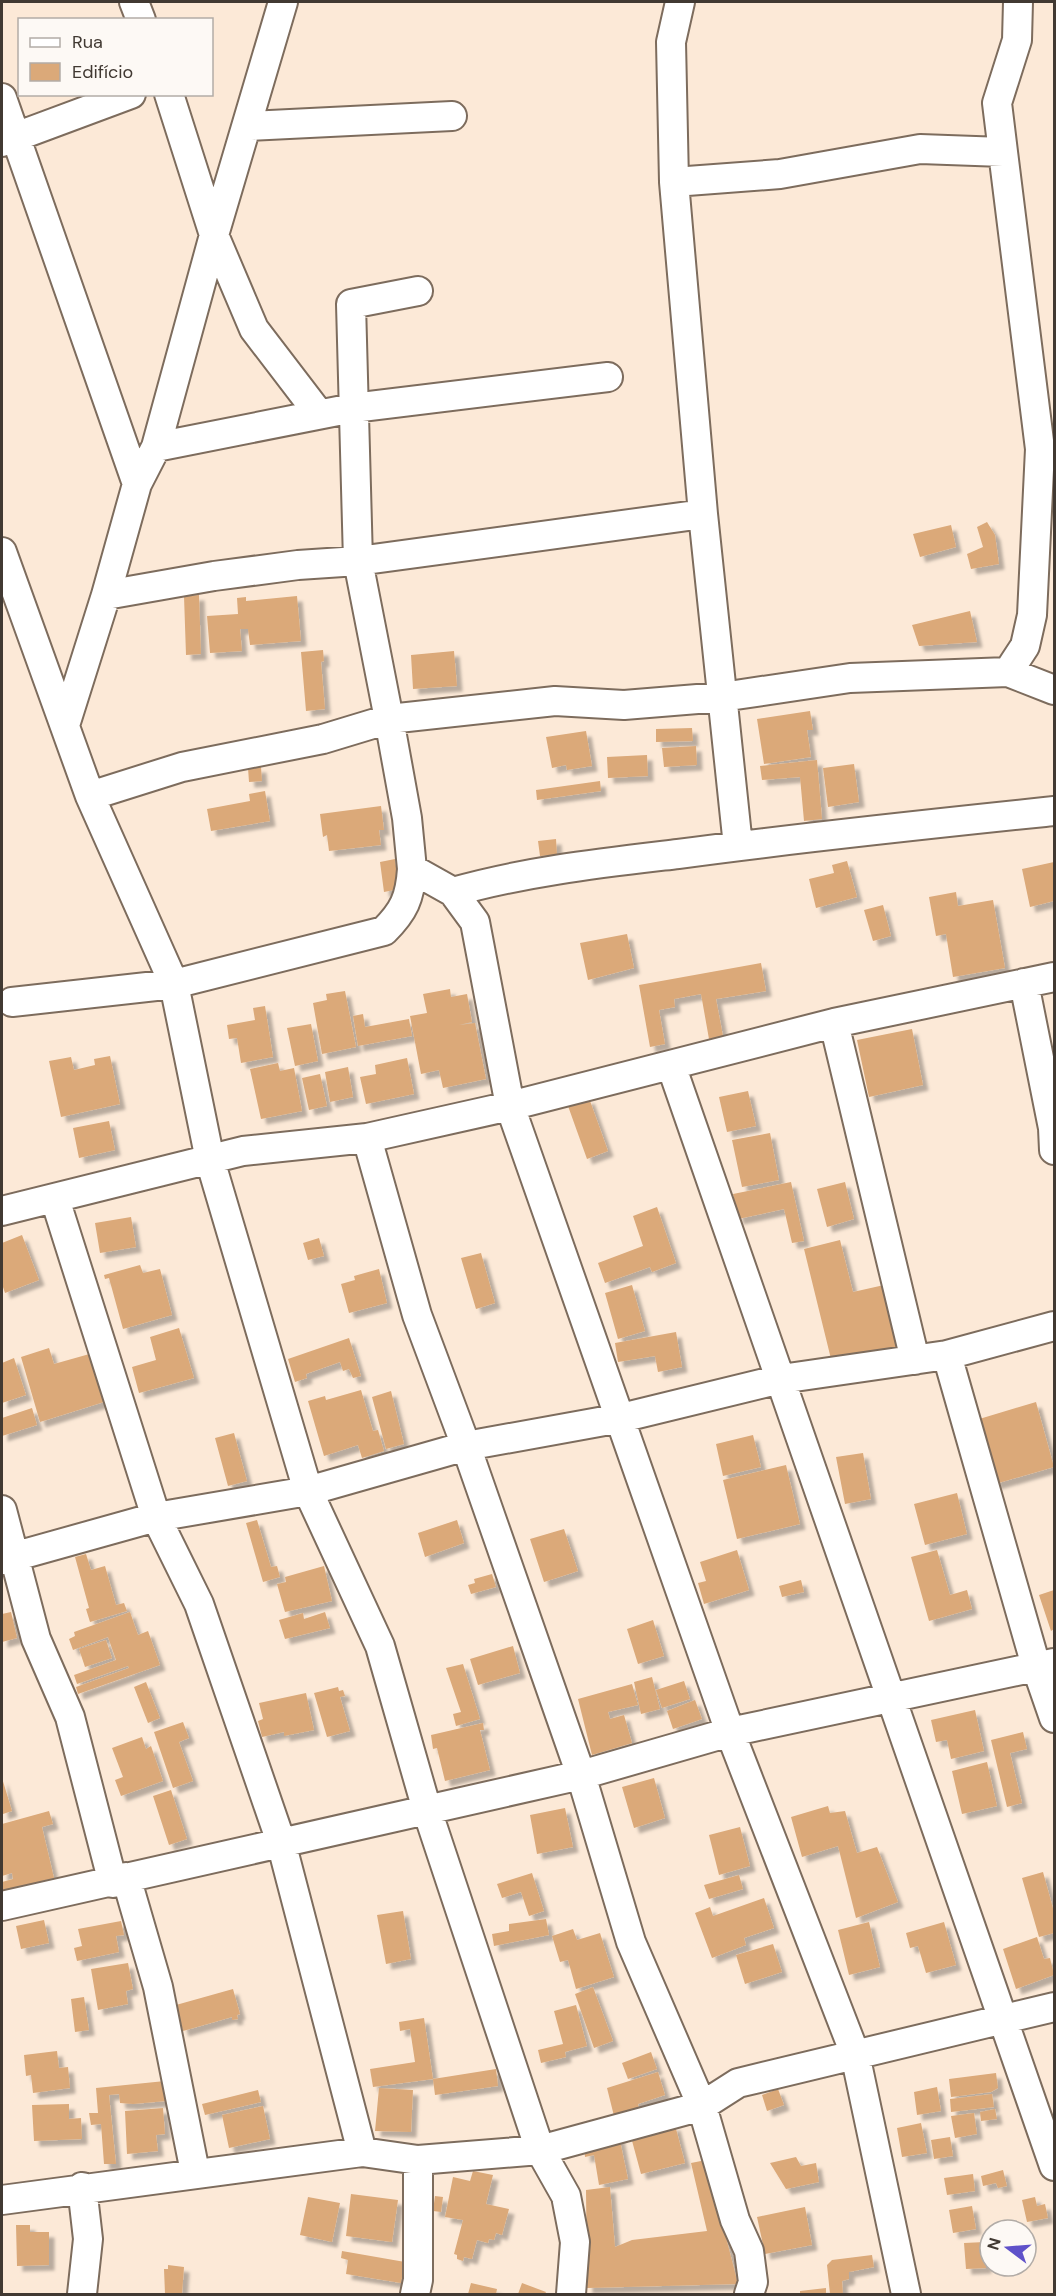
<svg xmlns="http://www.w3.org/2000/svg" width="1056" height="2296" font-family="'DM Sans',sans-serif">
<defs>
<filter id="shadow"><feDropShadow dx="5.5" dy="5.5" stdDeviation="1.5" flood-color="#0004"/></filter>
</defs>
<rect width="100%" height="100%" fill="#fce9d7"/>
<path fill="#dba979" filter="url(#shadow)" d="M987,522L995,535L999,564L971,569L967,554L983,547L977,527Z
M951,525L956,547L920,557L913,534Z
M199,595L201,654L186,655L184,596Z
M297,596L301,641L250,645L248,629H240L242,651L210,653L207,616L238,614L237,598L246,597V601Z
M970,611L977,642L919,646L912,625Z
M323,650L324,661L321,662L325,709L306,711L301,652Z
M454,651L457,686L413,689L411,655Z
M810,711L813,730H807L811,757L764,764L757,719Z
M692,728L693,741L656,742V729Z
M586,731L592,766L567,770L566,765L552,768L546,737Z
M696,746L697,765L664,767L662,748Z
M647,755L648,776L608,778L607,757Z
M817,760L822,819L804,821L800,777L762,780L760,766Z
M854,764L859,802L828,807L823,768Z
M261,767L262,781L249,782L248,768Z
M600,781L601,791L537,800L536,790Z
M265,791L270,821L211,831L207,809L250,801L249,794Z
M381,806L384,830H379L381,845L329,851L327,835L323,837L320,814Z
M556,839L557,855L540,856L538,841Z
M395,859L399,889L384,892L380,862Z
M847,861L857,897L816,908L809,879L834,873L832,865Z
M1054,862V901L1030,907L1022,869Z
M956,892L958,906L993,900L1005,968L953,977L946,934L936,936L929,897Z
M883,905L891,936L873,941L864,910Z
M627,934L634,968L588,980L580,943Z
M761,963L766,991L716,999L723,1036L709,1039L701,994L674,999L675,1007L659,1010L665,1044L650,1047L639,985Z
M450,989L451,997L467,994L472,1022L459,1025L475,1023L486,1079L443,1088L439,1070L421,1074L410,1016L427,1013L423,994Z
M345,991L356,1047L322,1054L313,1003L327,1000L326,994Z
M265,1006L273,1057L241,1063L237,1038L229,1039L227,1025L255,1020L253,1008Z
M363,1014L365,1027L409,1019L412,1036L358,1046L353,1016Z
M311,1024L318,1061L295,1066L287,1028Z
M912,1029L923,1085L869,1097L857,1040Z
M110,1056L120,1104L61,1117L49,1061L71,1057L74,1070L95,1065L94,1059Z
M407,1058L414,1094L366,1104L360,1077L376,1074L375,1065Z
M278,1063L280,1071L294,1068L302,1111L261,1119L250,1069Z
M348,1067L353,1097L330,1102L325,1072Z
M320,1074L327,1106L309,1110L302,1078Z
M748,1091L756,1126L727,1132L719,1097Z
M589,1098L608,1151L587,1159L568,1106Z
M109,1121L115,1150L79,1158L73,1128Z
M770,1133L779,1180L742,1187L732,1140Z
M791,1182L804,1241L792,1243L784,1209L738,1219L733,1194Z
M845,1182L854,1219L827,1227L817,1189Z
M657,1207L676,1263L652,1272L650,1267L605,1283L598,1263L643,1246L633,1216Z
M131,1217L136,1247L100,1253L95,1223Z
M22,1235L39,1280L5,1293L2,1284V1243Z
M319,1238L324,1256L308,1260L303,1243Z
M840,1240L853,1292L893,1283L908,1344L832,1363L804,1249Z
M481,1253L495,1303L476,1309L461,1258Z
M140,1265L143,1273L160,1269L172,1315L123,1329L109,1278L105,1279L104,1275Z
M379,1269L387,1303L349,1313L341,1284L355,1280L354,1276Z
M632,1285L645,1331L618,1339L605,1293Z
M179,1328L194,1378L139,1393L132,1367L156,1360L150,1337Z
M676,1332L682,1367L658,1372L655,1356L618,1362L615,1343Z
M349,1338L361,1376L353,1378L349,1369L343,1371L340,1362L306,1374L307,1378L295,1382L288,1359Z
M49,1348L54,1364L93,1353L107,1401L40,1422L21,1357Z
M14,1358L26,1395L2,1403V1363Z
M361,1390L373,1431L378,1430L384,1451L362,1458L358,1445L324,1456L308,1401L325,1396L326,1400Z
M391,1391L404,1444L386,1449L372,1397Z
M1036,1402L1054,1467L995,1484L976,1420Z
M32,1408L37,1425L2,1436V1418Z
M234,1433L247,1481L228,1486L215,1438Z
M753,1435L761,1467L723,1476L716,1444Z
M863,1453L871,1499L845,1504L836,1457Z
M786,1465L800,1524L737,1539L723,1480Z
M957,1493L967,1534L925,1545L914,1504Z
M257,1520L271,1567L277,1566L280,1577L263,1582L246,1523Z
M457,1520L464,1543L425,1557L418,1533Z
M564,1529L578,1571L544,1582L530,1539Z
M737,1550L749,1590L704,1604L698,1583L706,1581L700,1562Z
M937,1550L950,1595L967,1590L972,1609L929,1621L911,1557Z
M86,1554L91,1570L105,1566L116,1605L124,1603L127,1611L90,1622L86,1609L89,1608L75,1557Z
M324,1566L332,1601L285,1612L277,1584L286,1582L285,1577Z
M492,1574L496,1587L471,1594L468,1585L475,1583L474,1579Z
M801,1580L804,1592L782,1597L779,1586Z
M1054,1590V1629L1051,1631L1039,1595Z
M11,1612L17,1638L2,1642V1614Z
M130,1612L138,1635L148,1631L160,1665L78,1694L76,1687L129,1668L128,1666L77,1684L74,1675L116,1660L108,1637L73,1650L69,1639L75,1636L74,1632Z
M325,1612L330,1628L285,1639L279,1620L303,1613L304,1619Z
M653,1620L664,1656L638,1664L627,1629Z
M106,1640L112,1658L85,1667L79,1649Z
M513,1646L520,1673L478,1685L470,1659Z
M463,1664L480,1719L456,1726L453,1714L461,1712L446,1668Z
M652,1677L660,1709L641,1714L634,1682Z
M684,1681L690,1699L662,1708L656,1690Z
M146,1682L160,1718L148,1723L134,1687Z
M632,1684L638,1705L608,1712L610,1719L624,1715L632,1743L592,1755L578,1699Z
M338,1687L339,1691L343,1690L345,1696L340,1697L350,1731L327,1737L314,1693Z
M306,1693L314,1730L284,1736V1732L262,1737L258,1721L263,1719L259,1703Z
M695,1700L702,1719L673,1729L667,1711Z
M975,1710L984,1751L951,1759L947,1740L936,1742L931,1720Z
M183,1722L189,1738L179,1742L193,1781L173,1788L154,1732Z
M483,1723L484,1730H480L490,1770L445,1781L437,1748L433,1749L431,1735Z
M1023,1732L1027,1749L1010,1753L1022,1803L1007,1807L991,1740Z
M142,1737L146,1749L151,1746L163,1781L121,1796L115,1780L123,1777L112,1748Z
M987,1762L997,1806L962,1814L952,1771Z
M2,1778L12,1811L3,1814L2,1808Z
M654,1778L665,1818L634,1828L622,1787Z
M171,1790L187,1839L169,1845L153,1796Z
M828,1806L830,1813L845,1811L857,1853L877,1847L898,1902L856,1918L838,1846L802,1857L791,1817Z
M565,1808L573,1847L537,1854L530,1815Z
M49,1811L53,1824L42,1827L54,1878L2,1891V1882L13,1879L12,1873L2,1876V1824Z
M740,1827L750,1866L719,1875L709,1835Z
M1043,1872L1054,1912V1933L1039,1937L1022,1878Z
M532,1873L544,1911L529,1916L521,1892L502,1898L497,1884Z
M739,1875L743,1889L709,1899L704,1885Z
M764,1898L774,1928L744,1938L746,1945L712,1958L695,1913L710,1907L713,1916Z
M403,1911L411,1959L386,1964L377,1915Z
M546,1919L549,1935L494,1946L492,1934L509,1931V1924Z
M44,1920L49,1943L21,1949L16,1926Z
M121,1921L124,1935L116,1936L119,1952L77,1961L74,1948L82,1946L78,1929Z
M869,1922L880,1967L849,1975L838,1930Z
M944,1922L956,1965L926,1973L918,1946L910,1948L906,1933Z
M573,1929L577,1940L600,1933L614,1977L576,1989L568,1960L560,1962L552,1936Z
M1037,1937L1044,1959L1050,1958L1054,1975L1016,1989L1003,1949Z
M773,1944L782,1972L745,1984L736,1955Z
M128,1963L133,1989L126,1991L128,2004L98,2010L91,1969Z
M593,1987L613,2041L594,2048L575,1994Z
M233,1989L240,2014L237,2015L238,2019L232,2020V2017L183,2031L176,2005Z
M84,1997L89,2030L75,2032L71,1999Z
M576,2005L587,2046L565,2052L566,2057L541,2063L538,2050L563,2044L554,2011Z
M424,2018L433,2079L373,2087L370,2069L415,2062L410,2029L400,2031L399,2022Z
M57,2051L59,2068L68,2067L70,2088L33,2093L31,2075L26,2076L24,2055Z
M651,2052L657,2069L628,2079L622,2063Z
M496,2069L498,2086L435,2095L433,2079Z
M658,2072L665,2095L638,2104L639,2109L614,2116L607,2088Z
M996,2073L998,2088L991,2092L951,2097L949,2079Z
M165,2081L166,2101L133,2104L120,2103L119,2094L109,2095L116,2164H104L101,2124L91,2125L89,2113H98L96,2088Z
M937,2087L941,2111L917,2115L914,2092Z
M379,2088L413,2090L411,2132L375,2131Z
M778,2089L784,2105L767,2111L762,2095Z
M258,2090L261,2102L205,2115L202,2104Z
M992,2094L994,2107L951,2112L950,2099Z
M69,2104V2119L81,2118L82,2139L34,2141L32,2105Z
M263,2106L270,2139L229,2148L222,2115Z
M163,2108L165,2134L156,2135L158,2151L127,2154L125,2111Z
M995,2109L997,2119L981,2121L980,2112Z
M974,2113L977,2134L955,2138L951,2116Z
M921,2123L927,2153L902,2157L897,2128Z
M675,2125L685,2163L641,2174L631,2137Z
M619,2136L628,2179L599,2185L594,2155L585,2157L584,2145Z
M950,2137L953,2156L934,2159L931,2140Z
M796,2157L801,2166L816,2163L819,2182L786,2189L770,2163Z
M706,2160L738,2284L587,2288L586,2190L610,2187L615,2247L632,2240L707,2231L691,2163Z
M1003,2170L1007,2186L998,2188L996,2183L983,2186L981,2176Z
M473,2171L493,2175L486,2204L509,2209L502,2235L496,2233L494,2240L489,2239L488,2243L477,2240L472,2259L464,2257L463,2261L457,2259V2255L454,2254L463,2220L445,2217L453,2177L470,2181Z
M973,2174L975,2191L947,2195L944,2178Z
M351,2194L398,2200L392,2242L346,2236Z
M435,2196L443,2197L441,2212L433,2211Z
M308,2197L340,2203L332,2242L300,2235Z
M1035,2197L1037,2206L1045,2204L1048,2218L1027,2222L1022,2200Z
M972,2206L976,2229L953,2233L949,2210Z
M805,2207L812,2245L765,2254L757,2217Z
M16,2225H30V2232H49V2265L17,2266Z
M985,2242L986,2268L966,2269L964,2243Z
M342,2251L405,2262L401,2283L346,2274L348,2260L341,2258Z
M872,2255L874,2267L849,2272V2279L842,2281L843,2294H830L827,2265L832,2260Z
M168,2265L184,2267L182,2294H165L164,2269H168Z
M471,2283L497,2289L496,2294H468Z
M522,2283L546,2292L545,2294H518Z
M826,2288V2294H800V2291Z"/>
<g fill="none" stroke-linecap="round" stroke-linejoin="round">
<g stroke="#7d6c5d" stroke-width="32">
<path id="minor" d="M134,2L141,20
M680,2L671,42L674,182L703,514L738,846
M169,94L214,235L254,329L319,414
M2,98L137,484
M247,126L452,116
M2,142L131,94
M1003,152L997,103L1017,40L1018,2
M674,182L780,174L920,149L1003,152L1040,449L1032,615L1025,646L1008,672
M418,291L351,304L358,561L389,719L555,701L624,705L722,697L850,678L1008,672L1054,690
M156,447L353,408L608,377
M2,552L90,796L174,984L210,1160L308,1491L380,1646L427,1810L540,2150L566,2196L575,2242L571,2294
M106,595L214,576L298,565L358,561L703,514
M66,722L106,595L137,484L156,447L214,235L283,2
M90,796L182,767L323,739L389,719L407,818L412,869
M453,892L475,922L510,1106L730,1732L855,2054L906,2294
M1024,983L1053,1128L1054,1150
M12,1002L174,984L384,931C404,911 410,898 412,869L453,892C527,871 602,863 678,854C803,837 929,824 1054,811
M834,1023L915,1360
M671,1065L1054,2166
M367,1138L417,1315L466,1446L581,1775L631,1942L702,2106L735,2220L749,2251L753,2282L749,2294
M55,1199L156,1517L199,1604L281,1842L362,2152
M2,1211L243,1151L367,1138L510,1106L834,1023L1054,977
M947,1355L1036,1666L1054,1718
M2,1510L36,1639L70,1717L113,1883
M2,1560L156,1517L308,1491L466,1446L621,1418L781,1379L947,1355L1054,1326
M126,1877L158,1987L195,2172
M2,1906L581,1775L730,1732L1054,1663
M82,2187L88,2239L82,2294
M2,2200L362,2152L418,2160L540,2150L702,2106L738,2083L1054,2007
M415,2294L418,2280V2160"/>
</g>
<use href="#minor" stroke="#fff" stroke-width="28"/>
</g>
<rect width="1056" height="2296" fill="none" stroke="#413932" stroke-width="6"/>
<rect x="18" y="18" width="195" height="78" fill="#fdf9f5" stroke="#b2aca7" stroke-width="1.5"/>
<rect x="30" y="38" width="30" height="9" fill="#ffffff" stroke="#b2aca7" stroke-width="1.5"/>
<text x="72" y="48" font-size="18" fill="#413932">Rua</text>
<rect x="30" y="63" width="30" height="18" fill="#dba979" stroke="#b2aca7" stroke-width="1.5"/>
<text x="72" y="78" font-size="18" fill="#413932">Edifício</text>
<g transform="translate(1008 2248) rotate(286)"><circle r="28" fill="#fdf9f5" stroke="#b2aca7" stroke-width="1.5"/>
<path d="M0-4.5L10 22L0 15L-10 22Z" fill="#5f51c9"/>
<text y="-9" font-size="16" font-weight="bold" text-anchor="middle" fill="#413932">N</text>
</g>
</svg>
